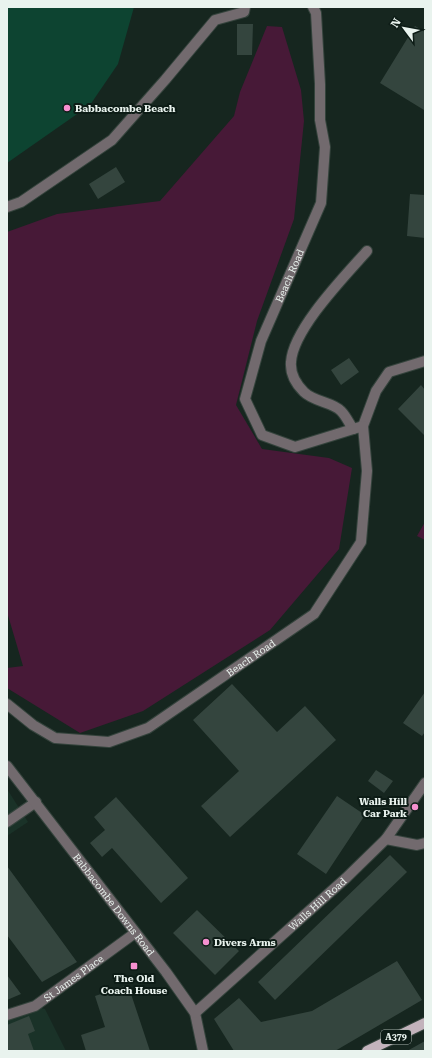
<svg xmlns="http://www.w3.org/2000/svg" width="432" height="1058" font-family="'Roboto Serif',serif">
<rect width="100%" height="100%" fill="#16261f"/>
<path fill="#1a3228" d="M7,789L28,822L7,836Z
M35,1006L45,1009L66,1051H7V1015Z"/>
<path fill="#471937" d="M267,26L282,27L301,90L304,121L294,219L257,321L236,405L262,449L329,458L352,468L339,549L270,630L143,711L80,733L7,688V668L23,666L7,612V232L57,214L160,201L234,116L240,92Z
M425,522V540L417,536Z"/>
<path fill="#0d4431" d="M7,7H134L118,64L90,105L7,163Z"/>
<path fill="#34453e" d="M237,24H253L252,55H237Z
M415,26L425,32L424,110L380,83Z
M116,167L125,182L98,199L89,184Z
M410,194L425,195V238L407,236Z
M349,358L359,372L341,385L331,370Z
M421,385L425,390V436L398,409Z
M232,684L277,732L305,706L336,740L230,837L201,806L239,771L193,720Z
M425,692V732L422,736L403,723Z
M376,770L393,781L384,793L368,781Z
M337,796L365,815L326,874L297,854Z
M116,797L188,878L161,903L112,848L102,857L90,843L105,830L94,817Z
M390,855L407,872L275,1000L258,982Z
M7,866L77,962L42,982L7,935Z
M197,910L239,951L215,975L173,933Z
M397,961L422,1000L335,1051H234L214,1019L239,998L261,1022L312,1011Z
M7,975L21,994L7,1000Z
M128,985L150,1051H86L81,1035L105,1027L95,996Z
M29,1016L35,1031L28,1034L34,1051H7V1025Z
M425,1041V1051H407Z"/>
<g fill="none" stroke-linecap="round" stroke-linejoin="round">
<g stroke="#34433c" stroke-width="12">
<path id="lane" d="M353,429C349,423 346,416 341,411C333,402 314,402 304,392C296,384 290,374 291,362C293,329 345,276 367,251
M7,822L36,802
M386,839L417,845L425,843"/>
</g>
<g stroke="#34433c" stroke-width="12">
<g id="street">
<path d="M7,207L21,202L112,140L165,80L215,20L244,12L245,7"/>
<path d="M363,426L376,391L389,372L425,361"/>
<path id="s1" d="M7,704L33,725L55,738L109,742L148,728L314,614L361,542L367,471L363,426L295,447L262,435L245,399L261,341L321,203L325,147L320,120V84L316,13L313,7"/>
<path id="s2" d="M7,766L166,972L195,1013L203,1051"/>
<path id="s3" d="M195,1013L346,878L386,839L425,783"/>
<path id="s4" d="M7,1015L35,1006L135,933"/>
</g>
</g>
<g stroke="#34433c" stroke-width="12">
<path id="primary" d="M367,1051L425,1023"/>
</g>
<use href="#lane" stroke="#726a6e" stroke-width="10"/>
<use href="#street" stroke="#726a6e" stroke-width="10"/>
<use href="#primary" stroke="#c3b3bc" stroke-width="10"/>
</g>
<g fill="#f690d0" stroke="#0d1c16" stroke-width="1.5">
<circle cx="67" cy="108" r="4"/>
<circle cx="415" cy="807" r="4"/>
<circle cx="206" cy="942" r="4"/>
<rect x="130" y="962" width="8" height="8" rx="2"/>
</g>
<g text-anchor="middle" stroke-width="4" stroke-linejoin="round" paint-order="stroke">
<rect fill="#0d1c16" stroke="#a7b2ad" stroke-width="1" x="381" y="1030" width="30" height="14" rx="3"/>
<g font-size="9" font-weight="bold" fill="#e9f3ee">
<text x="396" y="1040">A379</text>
</g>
<g font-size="10" font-weight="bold" fill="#e9f3ee" stroke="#0d1c16" text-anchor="start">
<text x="75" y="112">Babbacombe Beach</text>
<text x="407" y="805" text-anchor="end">Walls Hill<tspan x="407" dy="12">Car Park</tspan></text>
<text x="214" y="946">Divers Arms</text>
<text x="134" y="982" text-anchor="middle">The Old<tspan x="134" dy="12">Coach House</tspan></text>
</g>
<g font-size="10" fill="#e9f3ee" stroke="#0d1c16">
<text dy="4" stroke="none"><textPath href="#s1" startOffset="836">Beach Road</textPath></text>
<text dy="4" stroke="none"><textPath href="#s1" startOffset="279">Beach Road</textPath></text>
<text dy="4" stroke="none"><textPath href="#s2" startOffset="175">Babbacombe Downs Road</textPath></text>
<text dy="4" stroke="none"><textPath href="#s3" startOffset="164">Walls Hill Road</textPath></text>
<text dy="4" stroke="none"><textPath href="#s4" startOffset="77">St James Place</textPath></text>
</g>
</g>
<rect width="432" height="1058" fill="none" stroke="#e9f3ee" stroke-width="16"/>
<g transform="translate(404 28) rotate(302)" stroke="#0d1c16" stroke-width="3" paint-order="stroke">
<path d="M0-3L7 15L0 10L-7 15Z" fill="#e9f3ee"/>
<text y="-6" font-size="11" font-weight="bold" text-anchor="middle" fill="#e9f3ee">N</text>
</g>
</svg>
